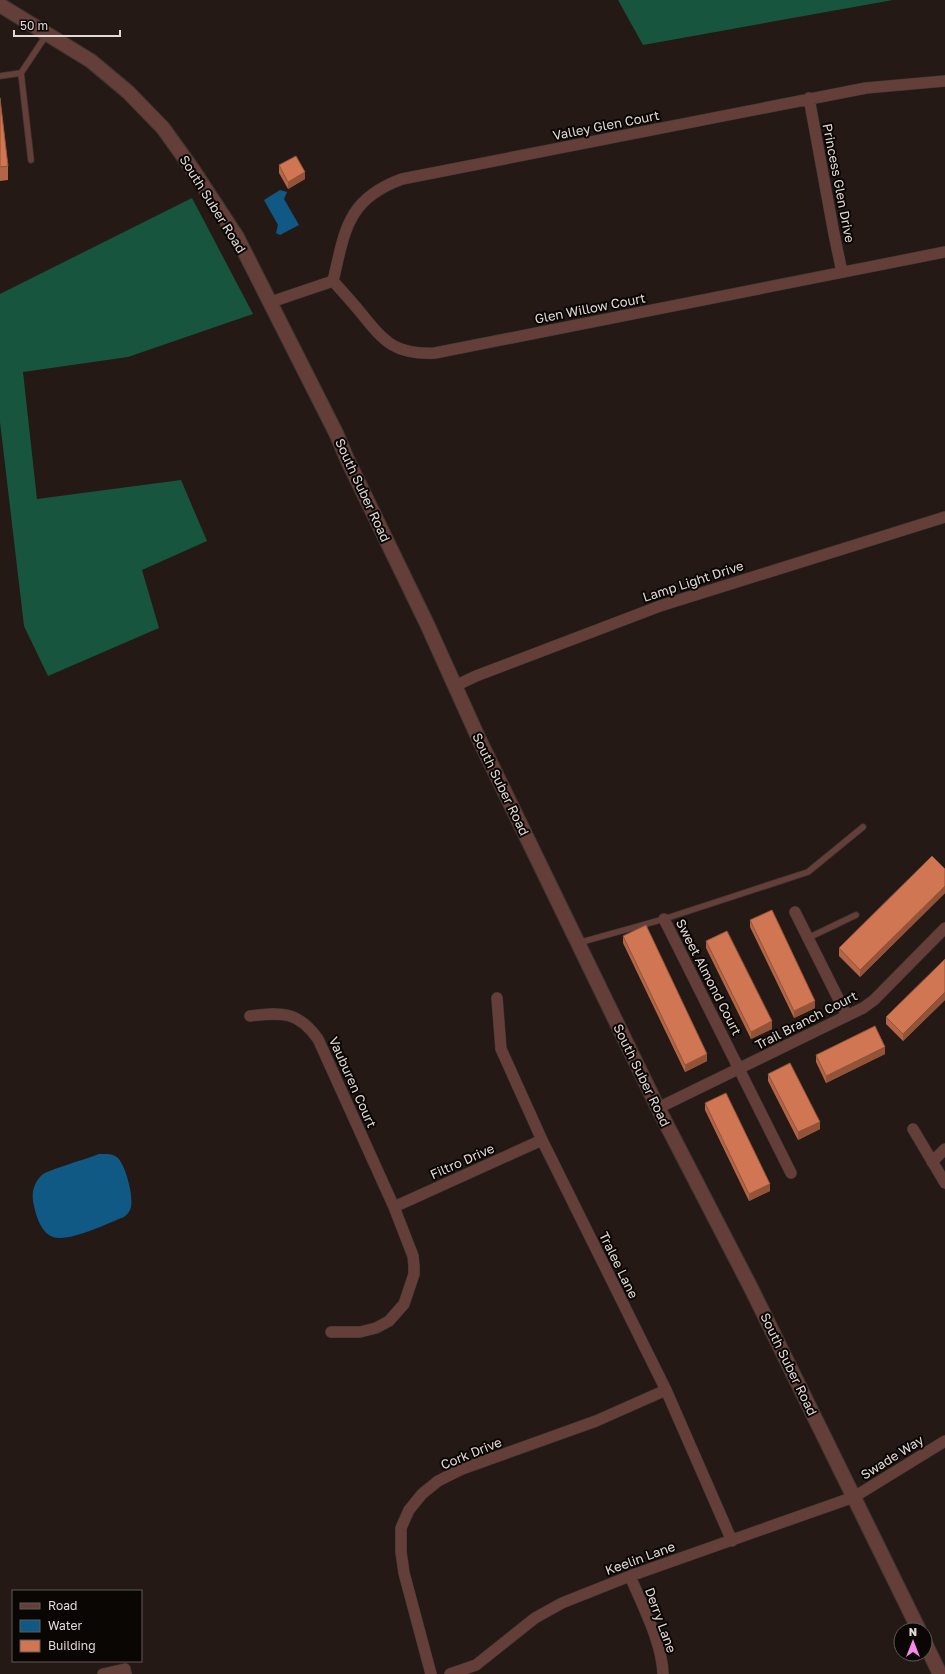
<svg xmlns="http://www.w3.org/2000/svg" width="945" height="1674" font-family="'Golos Text',sans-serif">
<rect width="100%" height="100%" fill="#241915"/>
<path fill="#17553f" d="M618,0H893L643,45Z
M192,198L253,314L128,357L23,372L37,499L181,480L207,541L142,570L159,628L48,676L24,626L0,422V294Z"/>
<path fill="#105985" d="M280,190L287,192L284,199L299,225L280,235L276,233L278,225L264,200Z
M99,1154C105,1154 113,1153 118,1158C126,1167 135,1199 130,1210C129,1213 126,1215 124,1217C108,1223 63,1246 49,1235C40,1229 36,1215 34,1206C31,1195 33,1183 42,1175C47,1170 90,1158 99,1154Z"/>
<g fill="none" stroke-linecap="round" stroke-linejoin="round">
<g stroke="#3e3430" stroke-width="7">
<path id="service" d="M21,73L31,160
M0,76L21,73L47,34
M808,938L856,915
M578,943L664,919L808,872L863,827"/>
</g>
<g stroke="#3e3430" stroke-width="12">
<path id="minor" d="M809,98L834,234L842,272
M333,281C345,230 347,199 402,179L866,88L945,81
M271,302L333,281C343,292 352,302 361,313C385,343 396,355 435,353L945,252
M455,686L476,676L660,606L945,517
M795,912L847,1016
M664,919L791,1173
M497,998L501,1049L542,1140L666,1390L732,1541
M250,1016C282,1012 298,1011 318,1039L394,1207L413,1256L414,1266V1274L404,1304L389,1321L376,1328L360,1332H331
M658,1108L863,1008L874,1000L945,928
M913,1129L945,1183
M932,1162L945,1149
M394,1207L542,1140
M630,1576C642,1605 662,1642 663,1674
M103,1674L125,1669L126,1674
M431,1674L404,1573L401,1552V1528L409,1510L422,1494L438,1481L462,1469L596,1421L666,1390
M450,1674L476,1665L535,1618L562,1603L630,1576L854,1497L945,1441"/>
</g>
<g stroke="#3e3430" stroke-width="16">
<path id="tertiary" d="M0,5L91,61L128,92L163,128L191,167L237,237L336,433L347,459L427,624L478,737L658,1108L751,1288L919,1630
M925,1643L940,1674"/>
</g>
<use href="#service" stroke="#643e38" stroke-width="5.5"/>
<use href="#minor" stroke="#643e38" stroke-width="11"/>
<use href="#tertiary" stroke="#643e38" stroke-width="14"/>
</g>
<path fill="#b36547" d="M0,98L8,166V180L0,181Z
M279,165L305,179L288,189L279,173Z
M945,869V893L860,977L839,956V948Z
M750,920L815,1008L794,1018L750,927Z
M623,936L707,1061L685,1072L623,943Z
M706,941L772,1029L751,1039L706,948Z
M945,1000L903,1041L886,1024V1017Z
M885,1054L826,1083L816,1062V1055Z
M768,1074L820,1129L798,1140L768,1081Z
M705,1103L770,1191L749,1201L705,1110Z"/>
<path fill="#925339" d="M305,172V179L288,189V182Z
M945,886V893L860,977V970Z
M945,992V1000L903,1041V1034Z
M815,1001V1008L794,1018V1011Z
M772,1021V1029L751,1039V1032Z
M885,1047V1054L826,1083V1076Z
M707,1054V1061L685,1072V1065Z
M820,1122V1129L798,1140V1132Z
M770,1184V1191L749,1201V1194Z"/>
<path fill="#d07652" stroke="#925339" d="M0,98L8,166L0,167Z
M296,156L305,172L288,182L279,165Z
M932,856L945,869V886L860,970L839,948Z
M772,910L815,1001L794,1011L750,920Z
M646,925L707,1054L685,1065L623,936Z
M727,931L772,1021L751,1032L706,941Z
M945,959V992L903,1034L886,1017Z
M875,1026L885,1047L826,1076L816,1055Z
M790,1063L820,1122L798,1132L768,1074Z
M726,1093L770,1184L749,1194L705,1103Z"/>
<g text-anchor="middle" stroke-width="4" stroke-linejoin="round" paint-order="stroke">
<g font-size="13" fill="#e1d9d6" stroke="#0a0604">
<text transform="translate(606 125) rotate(-11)" y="5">Valley Glen Court</text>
<text transform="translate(839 183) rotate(79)" y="5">Princess Glen Drive</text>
<text transform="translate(213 204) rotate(58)" y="5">South Suber Road</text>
<text transform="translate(590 308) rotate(-11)" y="5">Glen Willow Court</text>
<text transform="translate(363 490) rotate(65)" y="5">South Suber Road</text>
<text transform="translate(693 581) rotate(-18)" y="5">Lamp Light Drive</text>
<text transform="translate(501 784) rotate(64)" y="5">South Suber Road</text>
<text transform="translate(709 977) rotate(63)" y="5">Sweet Almond Court</text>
<text transform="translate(806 1020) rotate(-27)" y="5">Trail Branch Court</text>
<text transform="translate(642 1075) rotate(64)" y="5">South Suber Road</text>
<text transform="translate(353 1082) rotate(66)" y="5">Vauburen Court</text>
<text transform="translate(462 1161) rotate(-24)" y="5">Filtro Drive</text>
<text transform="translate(619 1265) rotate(64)" y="5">Tralee Lane</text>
<text transform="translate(789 1364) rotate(64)" y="5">South Suber Road</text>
<text transform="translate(471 1453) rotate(-22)" y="5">Cork Drive</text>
<text transform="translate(892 1457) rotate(-32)" y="5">Swade Way</text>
<text transform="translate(640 1558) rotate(-20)" y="5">Keelin Lane</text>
<text transform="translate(661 1620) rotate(70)" y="5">Derry Lane</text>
</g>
</g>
<rect x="12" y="1590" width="130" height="72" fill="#0a0604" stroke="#605a58"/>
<rect x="20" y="1603" width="20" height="6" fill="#643e38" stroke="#605a58"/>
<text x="48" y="1610" font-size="12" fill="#e1d9d6">Road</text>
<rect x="20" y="1620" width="20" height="12" fill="#105985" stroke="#605a58"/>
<text x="48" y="1630" font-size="12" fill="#e1d9d6">Water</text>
<rect x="20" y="1640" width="20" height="12" fill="#d07652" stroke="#605a58"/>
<text x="48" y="1650" font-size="12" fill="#e1d9d6">Building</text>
<g transform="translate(913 1642)"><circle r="19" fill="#0a0604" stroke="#605a58"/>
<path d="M0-3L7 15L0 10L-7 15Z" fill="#f788ec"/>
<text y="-6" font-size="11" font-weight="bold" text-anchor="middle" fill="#e1d9d6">N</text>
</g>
<path d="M14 30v6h106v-6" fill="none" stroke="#e1d9d6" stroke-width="2"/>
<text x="20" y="30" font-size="12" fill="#e1d9d6" stroke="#0a0604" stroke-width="3" paint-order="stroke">50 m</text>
</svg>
